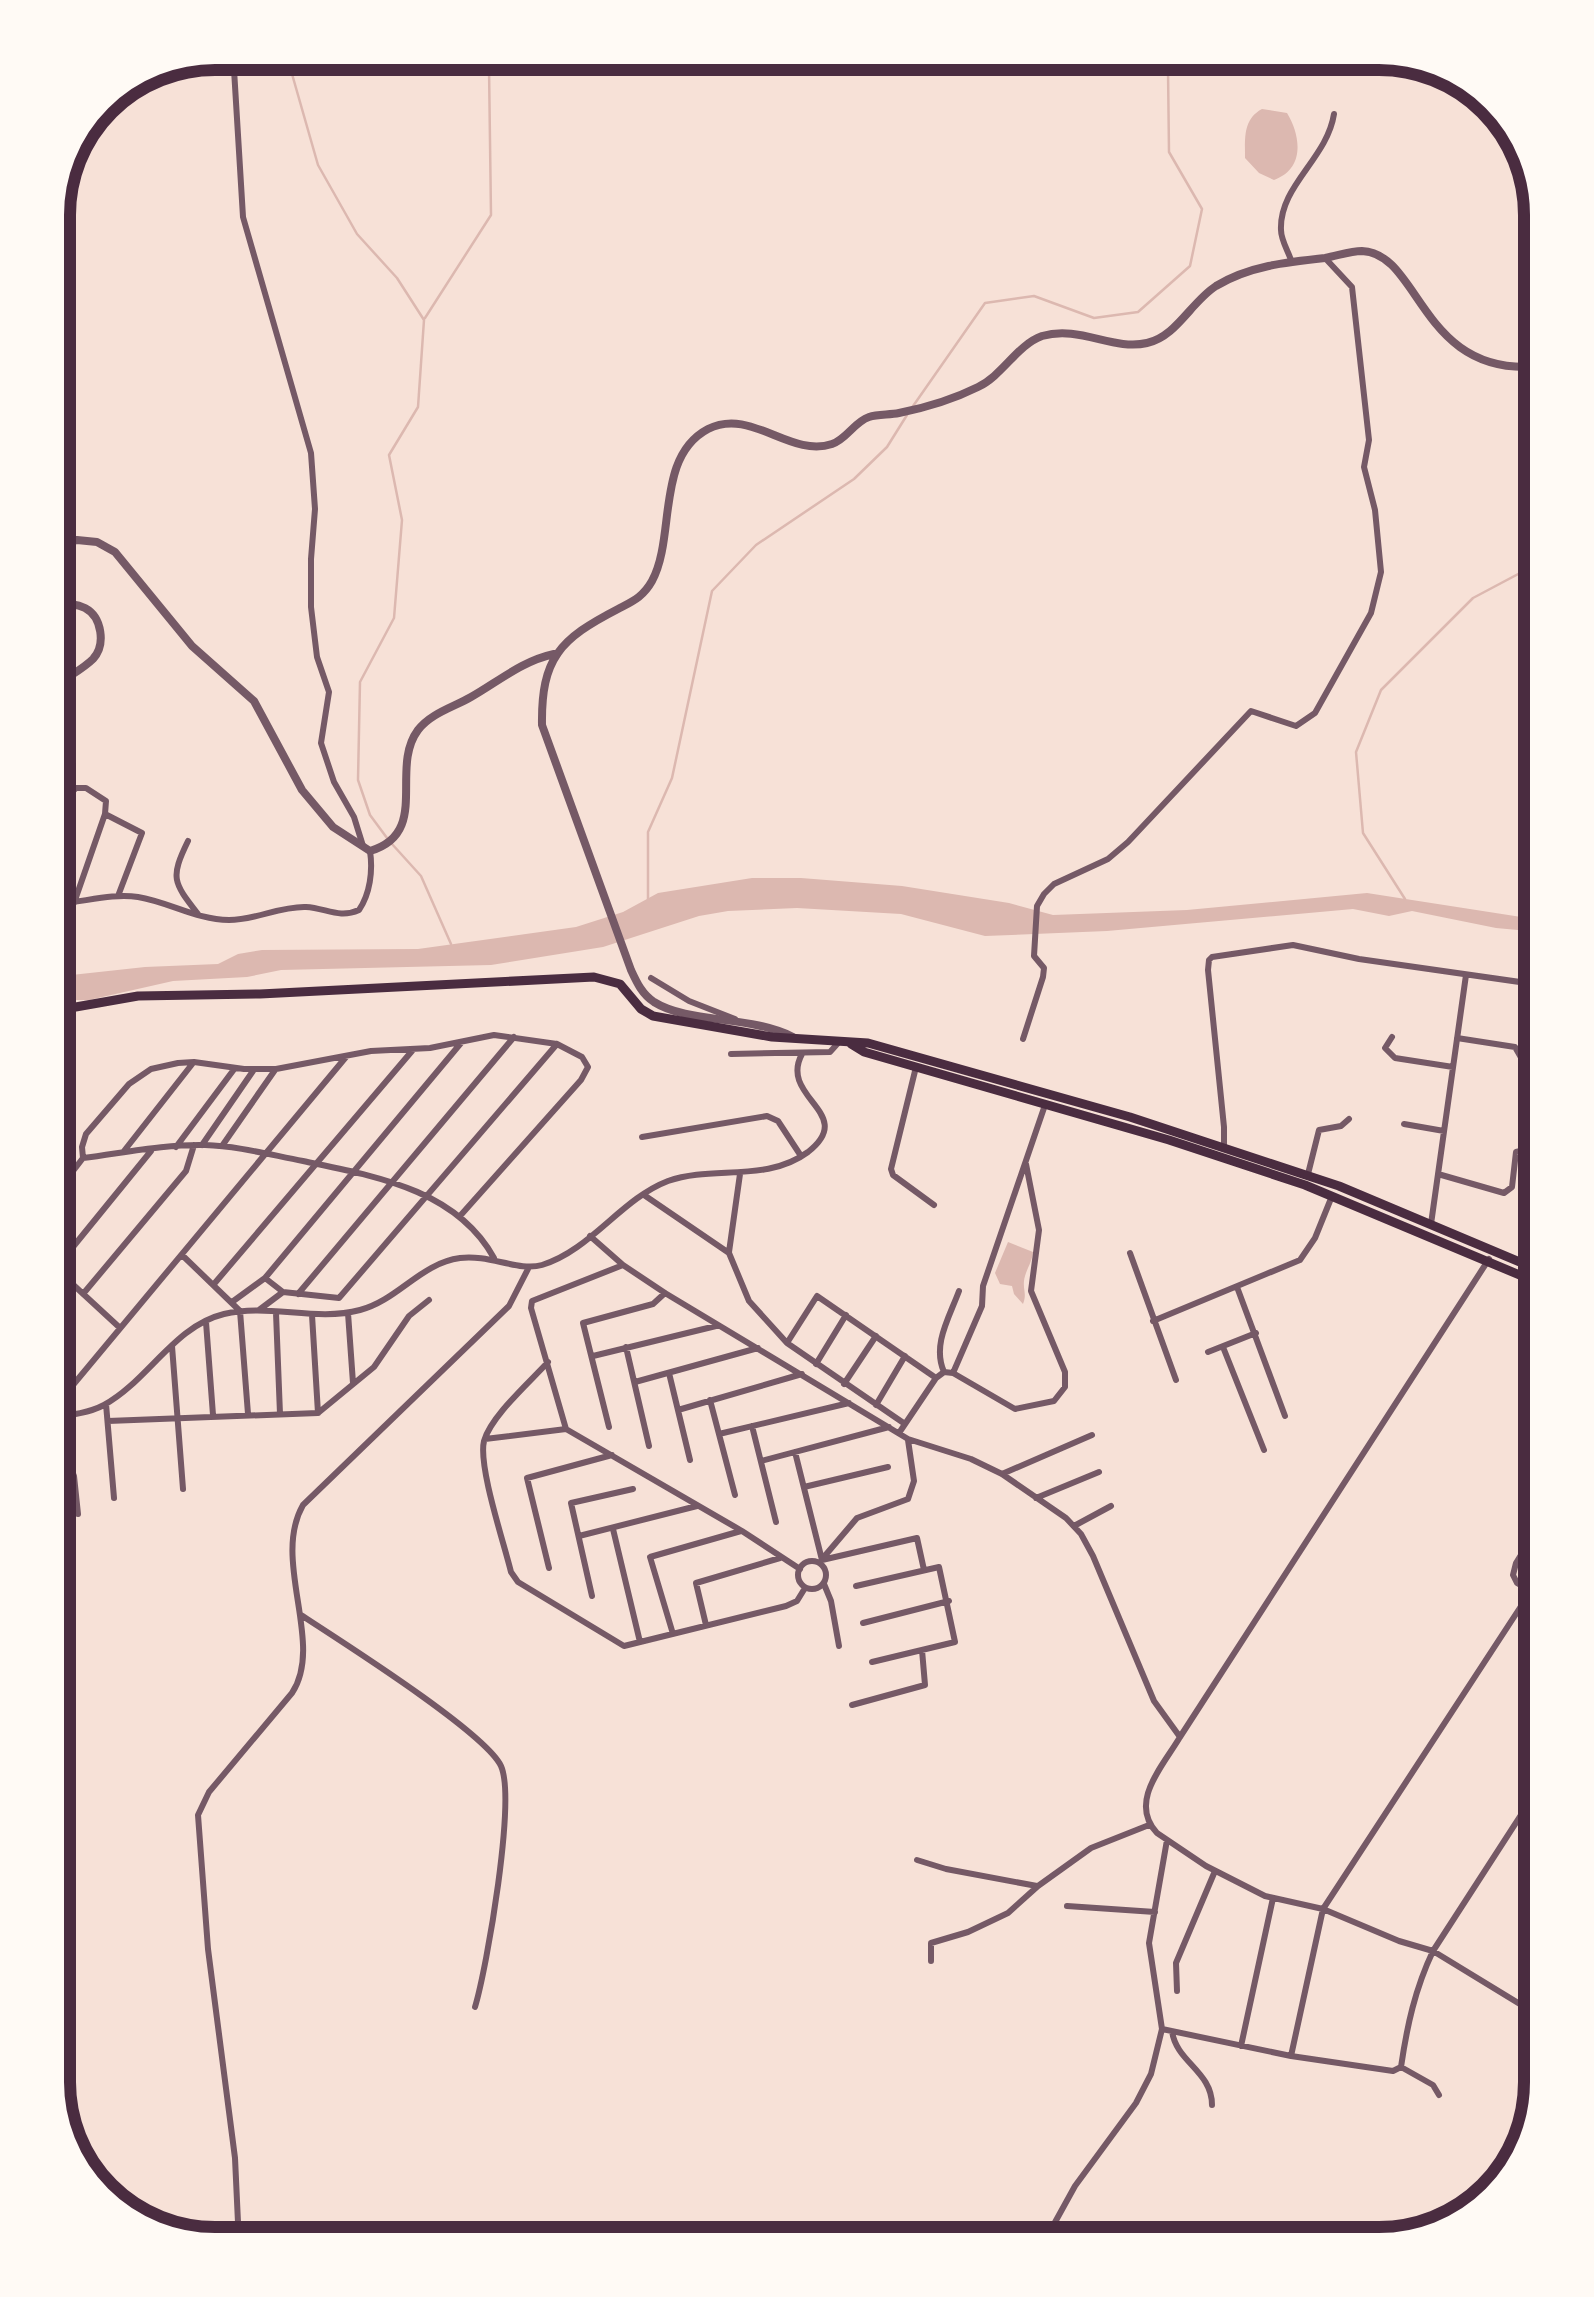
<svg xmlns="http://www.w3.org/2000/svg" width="1594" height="2297" font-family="'Titillium Web',sans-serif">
<rect width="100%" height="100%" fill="#f7e1d7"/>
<path fill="#dcb8b0" d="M1262,109L1287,113C1301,136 1305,169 1274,180L1259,173L1245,158C1245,138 1243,119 1262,109Z
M752,878H801L902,886L1009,903L1053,915L1187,910L1367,893L1541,920V932L1496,928L1412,911L1389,916L1353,909L1107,931L985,936L901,914L797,908L728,911L699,916L603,947L491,965L281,970L247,977L173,981L89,1000H53V977L145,967L218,964L238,954L262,950L418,949L576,927L623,912L658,893Z
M1008,1242L1033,1252C1032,1263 1025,1271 1024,1281C1023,1290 1027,1294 1023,1304L1014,1294L1012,1286L1000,1284L995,1273Z"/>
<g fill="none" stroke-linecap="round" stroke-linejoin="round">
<path stroke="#dcb8b0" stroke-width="2.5" d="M296,53L292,74L318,165L357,234L397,278L424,320L418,407L389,455L402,520L394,618L360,682L358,780L370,815L387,838
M425,318L491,215L489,67L501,53
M911,409L985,303L1034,296L1094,318L1138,312L1190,266L1202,209L1169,152L1168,69L1193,53
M392,844L421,876L451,944
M648,899V832L672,778L712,591L756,545L854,479L887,447L907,415
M1405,899L1363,833L1356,752L1381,690L1473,598L1541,562"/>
<path stroke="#755966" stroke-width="6" d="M233,53L243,217L311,453L315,509L311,559V607L317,657L329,692L321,743L334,782L354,817L363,846
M1291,260C1288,251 1281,240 1281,230C1279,186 1327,159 1334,114
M105,814L142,833L118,896
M53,821L59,804L76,788H86L106,801L105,814L74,903
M188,841C170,878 173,882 198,914
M53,904C81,903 110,893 138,897C169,902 197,920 229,920C256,920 280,906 306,907C326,908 339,919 359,910C370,894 373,871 370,851
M651,978L689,1001L735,1019
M1392,1037L1385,1048L1395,1058L1453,1067
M1457,1038L1515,1047L1523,1061L1521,1078
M1023,1039L1043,977L1044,968L1034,956L1037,906L1044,894L1054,884L1108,859L1128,842L1251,711L1296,726L1315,713L1371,613L1381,572L1375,510L1364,467L1369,440L1352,287L1325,258
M731,1054L830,1052L839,1042
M916,1067L891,1169L893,1175L934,1205
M1404,1124L1444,1131
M642,1137L767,1116L778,1121L801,1156
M202,1145L253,1071
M222,1146L275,1070
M176,1147L235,1068
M1224,1149V1127L1208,970L1209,960L1212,957L1293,945L1359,959L1541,985
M124,1151L193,1063
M83,1158C123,1153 165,1144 205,1145C238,1146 271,1155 303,1161C374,1176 456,1189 494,1258
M1308,1174L1319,1130L1341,1126L1349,1119
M1438,1174L1504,1193L1512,1187L1516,1152L1528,1149L1541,1152
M644,1195L729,1253L749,1301L787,1343L905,1424
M53,1197L83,1158L82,1147L86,1134L129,1084L151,1069L178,1063L194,1062L244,1069H276L371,1051L430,1048L494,1035L557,1044L582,1057L588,1067L581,1080L460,1216
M1431,1224L1466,975
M590,1236L623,1265L665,1293L908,1439L971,1459L1002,1474L1066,1518L1081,1534L1093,1556L1154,1701L1180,1737
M729,1252L740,1174
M1130,1253L1176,1380
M182,1255L240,1311L248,1414
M1489,1259L1180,1737C1163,1766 1128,1802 1157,1833L1206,1866L1265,1896L1323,1909L1399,1941L1433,1951L1541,2017
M54,1267L119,1327
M55,1269L151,1151
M265,1278L283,1292
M214,1284L412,1051
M1237,1287L1285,1416
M83,1294L186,1171L194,1145
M298,1294L514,1037
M232,1302L265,1278L461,1043
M53,1308L74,1287
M259,1310L283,1292L339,1298L557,1044
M276,1313L280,1414
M348,1313L353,1383
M312,1315L318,1413
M1153,1321L1300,1260L1315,1238L1332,1196
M206,1322L213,1415
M787,1343L817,1296L936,1378
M172,1346L183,1489
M626,1347L649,1446
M1223,1347L1264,1450
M1208,1352L1256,1333
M593,1356L716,1326
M548,1362C530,1382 491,1416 484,1441C478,1466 504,1543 511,1572L518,1582L624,1646L786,1606L797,1601L805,1588
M816,1364L846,1315
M944,1372L953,1373L1015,1409L1054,1401L1065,1387V1372L1031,1291L1039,1230L1026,1164
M944,1372C932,1345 949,1318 959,1291
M669,1373L690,1460
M953,1373L982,1306L983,1286L1045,1105
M635,1382L758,1348
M844,1384L876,1336
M710,1400L735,1495
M106,1404L114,1498
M876,1405L905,1356
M53,1409L346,1057
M678,1410L802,1374
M53,1417C70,1415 89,1413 104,1405C148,1381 174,1326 224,1314C269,1303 315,1322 360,1310C398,1300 421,1263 460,1258C489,1254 519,1272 542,1265C591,1250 621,1199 668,1181C713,1165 766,1183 808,1152C858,1113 778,1098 802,1054
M108,1421L318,1413L374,1367L409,1316L429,1300
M53,1423L74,1476L78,1514
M752,1426L776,1522
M609,1427L583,1323L653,1304L665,1293
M566,1429L531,1308L532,1301L623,1265
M899,1433L936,1378L944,1372
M719,1434L849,1403
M485,1439L566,1429L742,1531L800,1569
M795,1452L822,1560L917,1538L924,1570
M761,1461L889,1427
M1002,1474L1092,1435
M804,1487L888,1467
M1036,1498L1099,1472
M1074,1526L1111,1506
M613,1529L640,1642
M579,1536L697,1506
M823,1558L857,1518L908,1499L914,1481L908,1440
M798 1575a14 14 0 1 1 28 0a14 14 0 1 1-28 0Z
M549,1568L527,1478L612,1455
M824,1584L831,1601L839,1646
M856,1586L939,1567L955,1642L872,1662
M592,1596L571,1503L633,1489
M1541,1597L1517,1583L1513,1575L1516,1563L1541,1523
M301,1615C339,1640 485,1732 501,1766C516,1800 487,1967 475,2007
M863,1623L949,1601
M706,1625L696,1583L780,1558
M673,1634L650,1557L741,1531
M852,1705L925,1685L922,1650
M917,1860L946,1869L1037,1886
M1067,1906L1155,1912
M931,1961V1943L968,1932L1008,1913L1038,1886L1091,1848L1149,1825
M1177,1991L1176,1963L1215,1871
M1162,2029L1291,2056L1393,2071L1401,2067L1433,2085L1439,2095
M1172,2031C1176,2062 1212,2071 1212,2105
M1241,2046L1273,1898
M1291,2056L1323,1909L1531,1591
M1401,2067C1407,2026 1415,1989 1433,1951L1541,1784
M1391,2236L1424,2232
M239,2244L235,2158L208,1949L198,1815L209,1792L292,1693C325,1643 271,1561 303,1505L509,1306L529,1267
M1043,2244L1075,2186L1136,2103L1151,2074L1162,2029L1149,1943L1167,1840"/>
<path stroke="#755966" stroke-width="8" d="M53,545L77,540L97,542L115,552L192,646L254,701L302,790L333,827L370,851C431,833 389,769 418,730C431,713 454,707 471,697C499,681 522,661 554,654
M53,688C65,678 82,670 93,659C106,645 102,617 85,608C75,603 64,604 53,604
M793,1037C750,1015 689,1024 654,1002C642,994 637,983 631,970L542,725C541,658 560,639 618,609C633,601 643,597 652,581C676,537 655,457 708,429C751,407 790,458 832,444C847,439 854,422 869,417C878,414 889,415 899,413C924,408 954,399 978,387C1003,375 1017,345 1042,336C1080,325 1113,351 1147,343C1176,337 1191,302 1216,286C1249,266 1287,262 1325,258C1337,256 1350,251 1362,251C1421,253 1420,379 1541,366"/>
<path stroke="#4a2c40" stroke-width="9" d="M53,1011L138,996L260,994L594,977L620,984L641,1009L653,1016L772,1037L868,1043L1130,1117L1339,1186L1541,1271
M851,1044L864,1052L1169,1140L1305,1185L1541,1284"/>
</g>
<path d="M0 0H1594V2297H0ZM215 70H1379A145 145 0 0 1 1524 215V2082A145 145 0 0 1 1379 2227H215A145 145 0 0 1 70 2082V215A145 145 0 0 1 215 70Z" fill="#fffaf5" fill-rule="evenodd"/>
<path fill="none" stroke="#4a2c40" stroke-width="12" d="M215 70H1379A145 145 0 0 1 1524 215V2082A145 145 0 0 1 1379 2227H215A145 145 0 0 1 70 2082V215A145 145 0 0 1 215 70Z"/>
</svg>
